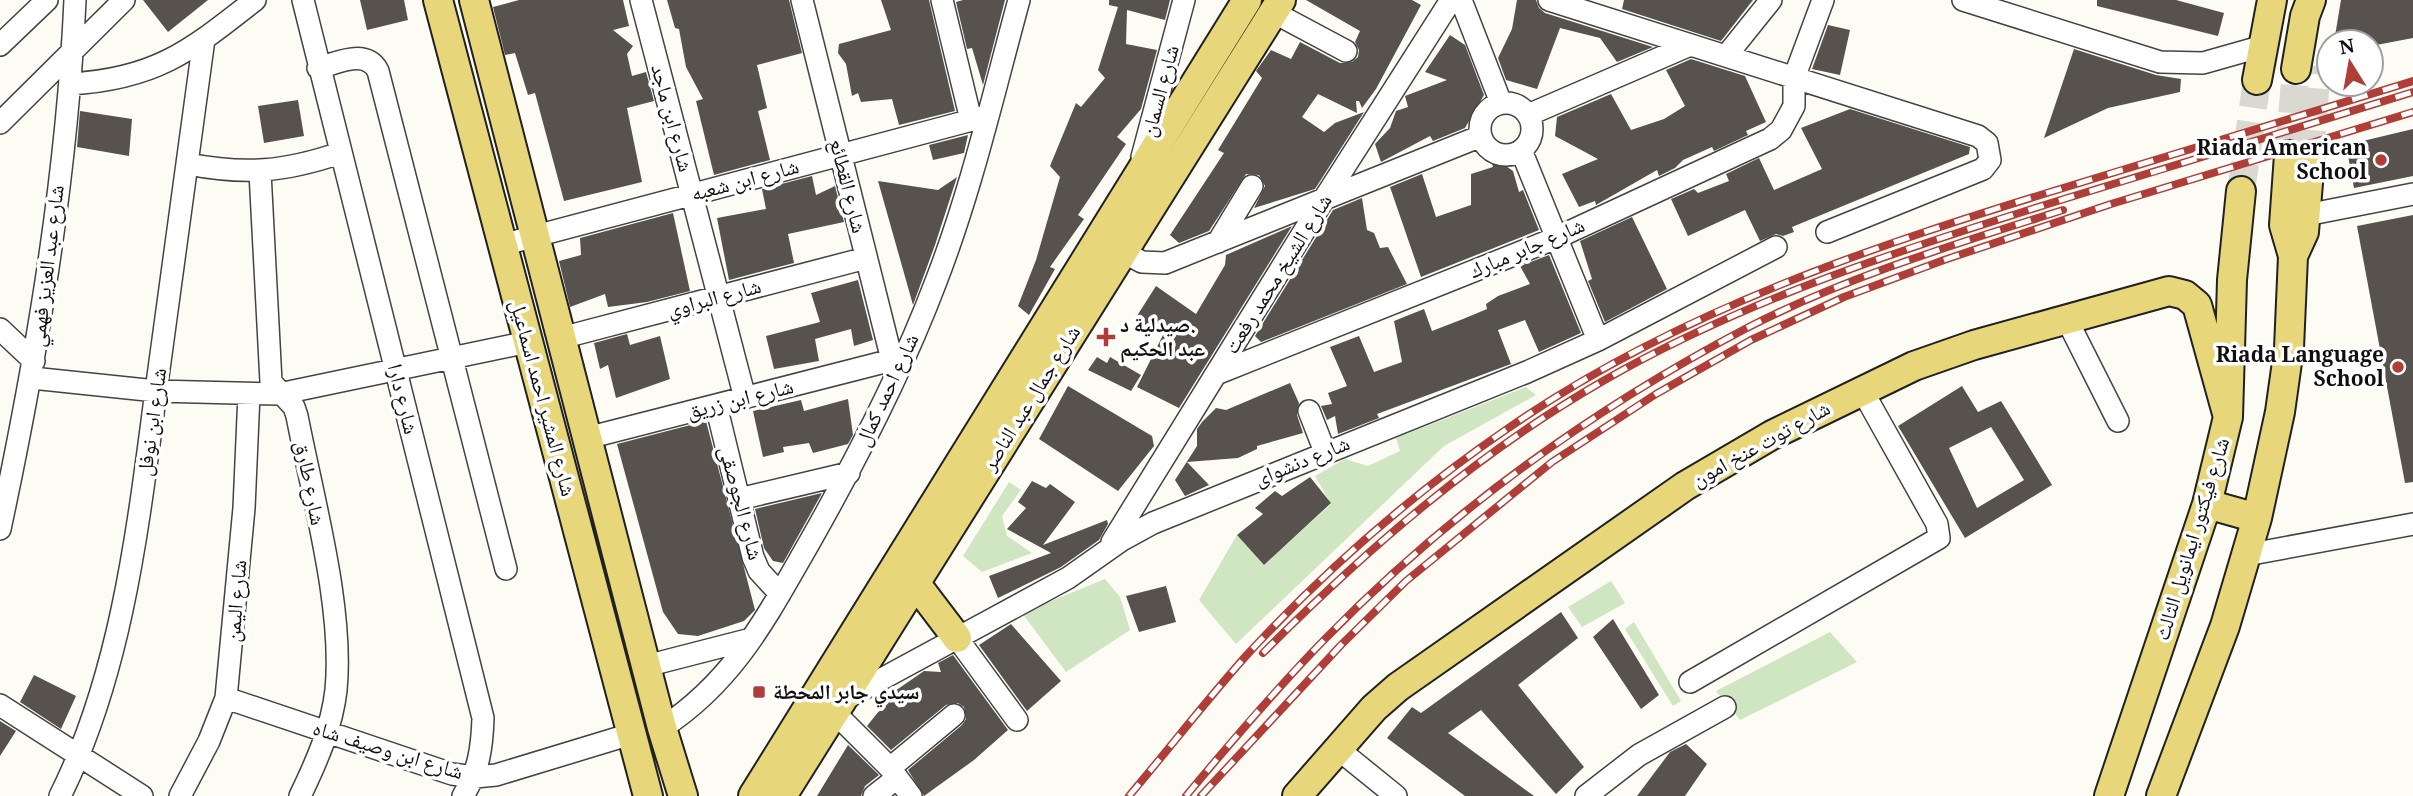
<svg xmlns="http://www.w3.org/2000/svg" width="2413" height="796" font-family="Georgia,'Noto Naskh Arabic',serif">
<rect width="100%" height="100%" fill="#fdfcf4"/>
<path fill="#d0e5c1" d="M1526,387L1536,395L1444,446L1236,644L1199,600L1237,535L1264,565L1331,504L1315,476L1345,459L1368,466L1400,451L1396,438Z
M1009,482L1021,490L1002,516L1007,536L1032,553L982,572L963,556Z
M1105,579L1120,597L1130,630L1066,672L1022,613Z
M1611,581L1625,603L1582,627L1568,607Z
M1634,622L1681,701L1673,706L1625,629Z
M1830,632L1857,662L1740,720L1716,691Z"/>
<path fill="#57524d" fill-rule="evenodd" d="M143,0H208L168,32Z
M360,0H404L408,20L367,30Z
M519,0H623L629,26L613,30L633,46L627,54L632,76L646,72L654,101L627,108L642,182L564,201L535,93L528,95L515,53L505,55L493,7Z
M667,0H789L802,53L757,65L767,108L758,111L770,160L714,175L696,101L703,99L686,67L679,29L675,28Z
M881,0H929L955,111L899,125L892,99L861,102L858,93L852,96L846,64L838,53L839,44L891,30Z
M963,0H1005L983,85L972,48L967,49L956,2Z
M1109,0H1170L1165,20L1127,10L1126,44L1157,50L1141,109L1117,137L1126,144L1078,215L1084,219L1050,267L1055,269L1029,315L1018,306L1036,260L1060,177L1050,166L1076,103L1081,107L1105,78L1098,70L1118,7L1109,5Z
M1306,0H1412L1421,5L1376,89L1362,108L1359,101H1356L1357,113L1318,94L1302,117L1324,132L1335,123L1364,112L1315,189L1254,208L1265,186L1259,175L1246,174L1209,231L1179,243L1170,235L1224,153L1218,150L1262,78L1256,71L1271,50L1291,59L1300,42L1340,63L1352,62L1358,57L1359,50L1355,42L1360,31Z
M1517,0H1536L1539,8L1545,13L1653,47L1617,62L1600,38L1560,28L1537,89L1506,80L1498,58L1512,29Z
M1624,0H1753L1721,41L1622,9Z
M2097,0H2176L2224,13L2218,36L2097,6Z
M2341,0H2413V38L2371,46V42H2334Z
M1828,25L1850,30L1840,75L1812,69Z
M1450,35L1465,45L1484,95L1465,128L1433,141L1430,136L1381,162L1375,144L1390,128L1396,111L1408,107L1405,96L1447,80L1425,72Z
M2074,49L2156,75L2181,79L2180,92L2108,108L2044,138Z
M1691,59L1745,76L1766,122L1746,131L1748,135L1714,151L1712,147L1683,160L1675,168L1659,176L1657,170L1596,205L1595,201L1579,207L1562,174L1598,159L1555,136L1557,117L1611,94L1631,130L1664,119L1685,106L1666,70Z
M298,100L304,136L264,143L258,106Z
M1850,109L1970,147L1969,154L1792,227L1794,232L1783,236L1776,234L1760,241L1745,210L1688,236L1671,199L1694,189L1698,193L1729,181L1726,174L1759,158L1774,190L1822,169L1801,128Z
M80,111L132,119L129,156L77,147Z
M2413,129V176L2354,188L2346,145Z
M968,135L964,153L933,160L929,145Z
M1489,154L1513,171L1519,192L1523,190L1539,230L1421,277L1390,187L1422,174L1436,217L1471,205V174L1493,167Z
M812,176L816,195L835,186L844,222L788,234L794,263L729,280L717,218L766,209L762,189Z
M957,177L935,245L913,305L878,181L938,190Z
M1362,198L1367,230L1374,233L1380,248L1388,247L1407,284L1261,342L1255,336L1333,210Z
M673,213L690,291L647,302L608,307L605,294L570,307L559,261L581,255L580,238Z
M2413,215V482L2405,483L2357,226Z
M1632,217L1667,289L1605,322L1588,281L1592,279L1580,241Z
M1292,226L1179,408L1137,387L1163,335L1135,319L1156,286L1196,314L1225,265L1226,255Z
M1549,255L1581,333L1539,352L1525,320L1498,330L1511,364L1377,414L1379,418L1338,434L1335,416L1327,420L1321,406L1332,404L1328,393L1347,386L1330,347L1359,336L1374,372L1402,362L1394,321L1424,309L1432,331L1463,319L1487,309L1486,304L1498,296L1530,284L1520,266Z
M858,280L873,340L854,346L851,329L815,339L819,361L774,369L766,336L820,322L811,293Z
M627,334L630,345L660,336L670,379L616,398L608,365L600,369L594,343Z
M1097,357L1107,363L1110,357L1141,375L1131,391L1088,370Z
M1290,383L1299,403L1297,415L1303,433L1257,446V449L1238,458L1187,462L1209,485L1185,496L1175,480L1197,446V429L1202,422L1216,408L1226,410Z
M1068,386L1152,436L1154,446L1118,491L1039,439Z
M1962,386L1978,412L2001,401L2052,485L1965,538L1898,426ZM1991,427L2024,480L1977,508L1949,448Z
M848,399L853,435L848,444L813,453L809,443L783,447L784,452L763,457L753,411L801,400L804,411Z
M706,421L755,610L744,621L698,636L678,634L663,612L617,444Z
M1310,477L1331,503L1264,565L1237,535L1263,514L1255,508L1275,491L1282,496Z
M1032,481L1046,488L1050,484L1075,502L1043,545L1107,520L1108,524L1099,540L1061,567L998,598L989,576L1051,553L1007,529L1026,508L1018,502Z
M822,493L783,563L773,561L764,548L755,509Z
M1166,586L1176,622L1139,632L1126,596Z
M1561,612L1578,638L1518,685L1584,767L1556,794L1481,710L1448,733L1534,796H1465L1387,738L1412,707L1421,713Z
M1613,619L1659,695L1641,709L1593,637Z
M1011,624L1061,681L1027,711L979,645Z
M953,655L1008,730L974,760L924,796L908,770L962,725L966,719L964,707L958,703L946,705L891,750L867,726L895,691L924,671L941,672L938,663Z
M34,675L76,696L61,729L20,702Z
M0,721L16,731L0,756Z
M1686,744L1707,764L1685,796H1637L1670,752Z
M848,745L879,775L865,786L861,796H817Z"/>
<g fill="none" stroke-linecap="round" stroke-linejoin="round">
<path stroke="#d9d9d2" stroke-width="28" stroke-dasharray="28 14" stroke-linecap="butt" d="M2289,155L2296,69
M2310,158L2317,66
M2241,191L2257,80"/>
<g stroke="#434343" stroke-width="24">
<path id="minor" d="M303,0L483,718C482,748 479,770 463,796
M641,0L745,398
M802,0L895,372
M942,0L971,120
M1461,0L1501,103
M1549,0L1978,136L1987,143L1990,160L1983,169L1827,232
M1963,0L2160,62L2203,63L2263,46
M1273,12L1346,51
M0,45L47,0
M1726,56L1771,0
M318,68C338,63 366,48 378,71L506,569
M70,84C156,79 190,51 255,0
M1480 129a26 26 0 1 1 52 0a26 26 0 1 1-52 0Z
M1528,115L1690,45
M0,123L124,0
M1521,150L1598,340
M1142,157L1184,0
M188,164C245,175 284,172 340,153
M260,172L271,382L294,407L297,416C313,499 344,608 336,690C332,727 316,763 300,796
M2306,215L2413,194
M1218,242L1252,186
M502,245L987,116
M1121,251L1142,262L1165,263L1481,136
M2066,318L2118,421
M0,329L34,361
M561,338L866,258
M1216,374L1556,238L1770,139L1781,130L1794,106V78L1823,0
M32,378L156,391L279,394L528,342
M716,405L753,557L759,571L780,594
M1309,411L1325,452
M587,438L892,360
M739,499L849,473
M0,529C37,355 67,177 75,0
M1112,542L1324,199L1451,0
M2246,555L2413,524
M957,638L1017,720
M646,666L751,639
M1690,682L1939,538L1937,524L1862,390
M226,698L452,774L475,777L496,775L631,734
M843,700L1068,578L1122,540L1153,523L1527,372L1598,340L1776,247
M0,705L142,796
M834,712L890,768L911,796
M662,728C734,681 766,618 808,545C854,464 902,371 935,284C971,192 993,95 1019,0
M1338,749L1396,796
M890,768L954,715
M60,796C122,672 138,527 156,391C172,274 189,157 204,39
M180,796L209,741L226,698L244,508L249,394
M874,796L897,778
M1586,796L1639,755L1725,707"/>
</g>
<g stroke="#212121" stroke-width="32">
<path id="major" d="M438,0L648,796
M474,0L662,728L683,796
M2296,69L2305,16L2311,0
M2257,80L2272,0
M2293,256L2304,232L2310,158
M2207,504L2257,518
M916,584L957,638
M753,796L1247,0
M782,796L1281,0
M1297,796L1374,708L1398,687L1685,486L1772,435L1914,366L1974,345L2169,291L2185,295L2197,305L2228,417
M2109,796L2207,504L2228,417L2232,280L2241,191
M2161,796L2225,626L2257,518L2280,412L2289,348L2293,256L2284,225L2289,155"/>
</g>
<use href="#minor" stroke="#fff" stroke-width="21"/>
<use href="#major" stroke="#e7d77a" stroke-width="28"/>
<g stroke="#af3e39" stroke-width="8">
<path id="rail" d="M1263,653C1366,550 1476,454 1603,381C1747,298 1906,248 2064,199C2180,164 2297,128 2413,92
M1129,796C1168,750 1205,702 1245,657C1323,572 1412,494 1507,429C1678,310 1876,245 2073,185C2187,150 2300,116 2413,81
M1186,796C1231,742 1276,689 1325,639C1447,514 1591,410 1745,329C1845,277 1956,244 2063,210
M1201,796L1341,645L1406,581L1552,462L1656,394L1751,340L1844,297L1944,260L2111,204L2413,112"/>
</g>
<use href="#rail" stroke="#fff" stroke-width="5" stroke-dasharray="16" stroke-linecap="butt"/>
</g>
<g fill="#af3e39" stroke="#fff" stroke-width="2.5">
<circle cx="2381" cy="160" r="7"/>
<path d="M1102.5 326.5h7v7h7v7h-7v7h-7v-7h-7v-7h7z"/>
<circle cx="2398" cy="367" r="7"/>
<rect x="752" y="685" width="14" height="14" rx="3.5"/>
</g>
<g text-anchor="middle" stroke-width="7" stroke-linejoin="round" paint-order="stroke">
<g font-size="21" fill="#101010" stroke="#fff">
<text transform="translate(1160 91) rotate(-75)" y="7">شارع السمان</text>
<text transform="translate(672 118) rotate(75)" y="7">شارع ابن ماجد</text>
<text transform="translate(745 180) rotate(-15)" y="7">شارع ابن شعبه</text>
<text transform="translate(848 186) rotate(76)" y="7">شارع القطائع</text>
<text transform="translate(1527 248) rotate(-23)" y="7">شارع جابر مبارك</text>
<text transform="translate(47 266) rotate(-83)" y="7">شارع عبد العزيز فهمي</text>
<text transform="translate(1278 274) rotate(-58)" y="7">شارع الشيخ محمد رفعت</text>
<text transform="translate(714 298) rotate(-15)" y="7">شارع البراوي</text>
<text transform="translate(887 390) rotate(-65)" y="7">شارع احمد كمال</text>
<text transform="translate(543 398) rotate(75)" y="7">شارع المشير احمد اسماعيل</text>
<text transform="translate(1031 398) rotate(-58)" y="7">شارع جمال عبد الناصر</text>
<text transform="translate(403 399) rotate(76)" y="7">شارع دارا</text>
<text transform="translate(740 399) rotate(-14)" y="7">شارع ابن زريق</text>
<text transform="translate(152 422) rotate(-82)" y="7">شارع ابن نوفل</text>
<text transform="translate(1761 444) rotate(-29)" y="7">شارع توت عنخ امون</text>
<text transform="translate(1302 461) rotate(-22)" y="7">شارع دنشواى</text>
<text transform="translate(310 483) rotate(79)" y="7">شارع طارق</text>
<text transform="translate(741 503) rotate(75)" y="7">شارع الجوصقى</text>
<text transform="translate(2192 539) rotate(-73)" y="7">شارع فيكتور ايمانويل الثالث</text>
<text transform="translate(236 601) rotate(-85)" y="7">شارع اليمن</text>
<text transform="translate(388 750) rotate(17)" y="7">شارع ابن وصيف شاه</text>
</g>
<g font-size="21" font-weight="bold" fill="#101010" stroke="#fff" text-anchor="end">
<text x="2367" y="155">Riada American<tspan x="2367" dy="24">School</tspan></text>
<text x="1120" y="332" text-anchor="start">صيدلية د.<tspan x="1120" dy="24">عبد الحكيم</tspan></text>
<text x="2384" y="362">Riada Language<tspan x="2384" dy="24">School</tspan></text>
<text x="773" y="699" text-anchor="start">سيدي جابر المحطة</text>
</g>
</g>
<g transform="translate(2350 63) rotate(349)"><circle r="33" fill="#ffffff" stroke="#9f9f9f" stroke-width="2"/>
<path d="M0-5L12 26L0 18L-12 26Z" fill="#af3e39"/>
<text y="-10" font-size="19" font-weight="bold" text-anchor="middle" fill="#101010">N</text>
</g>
</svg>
